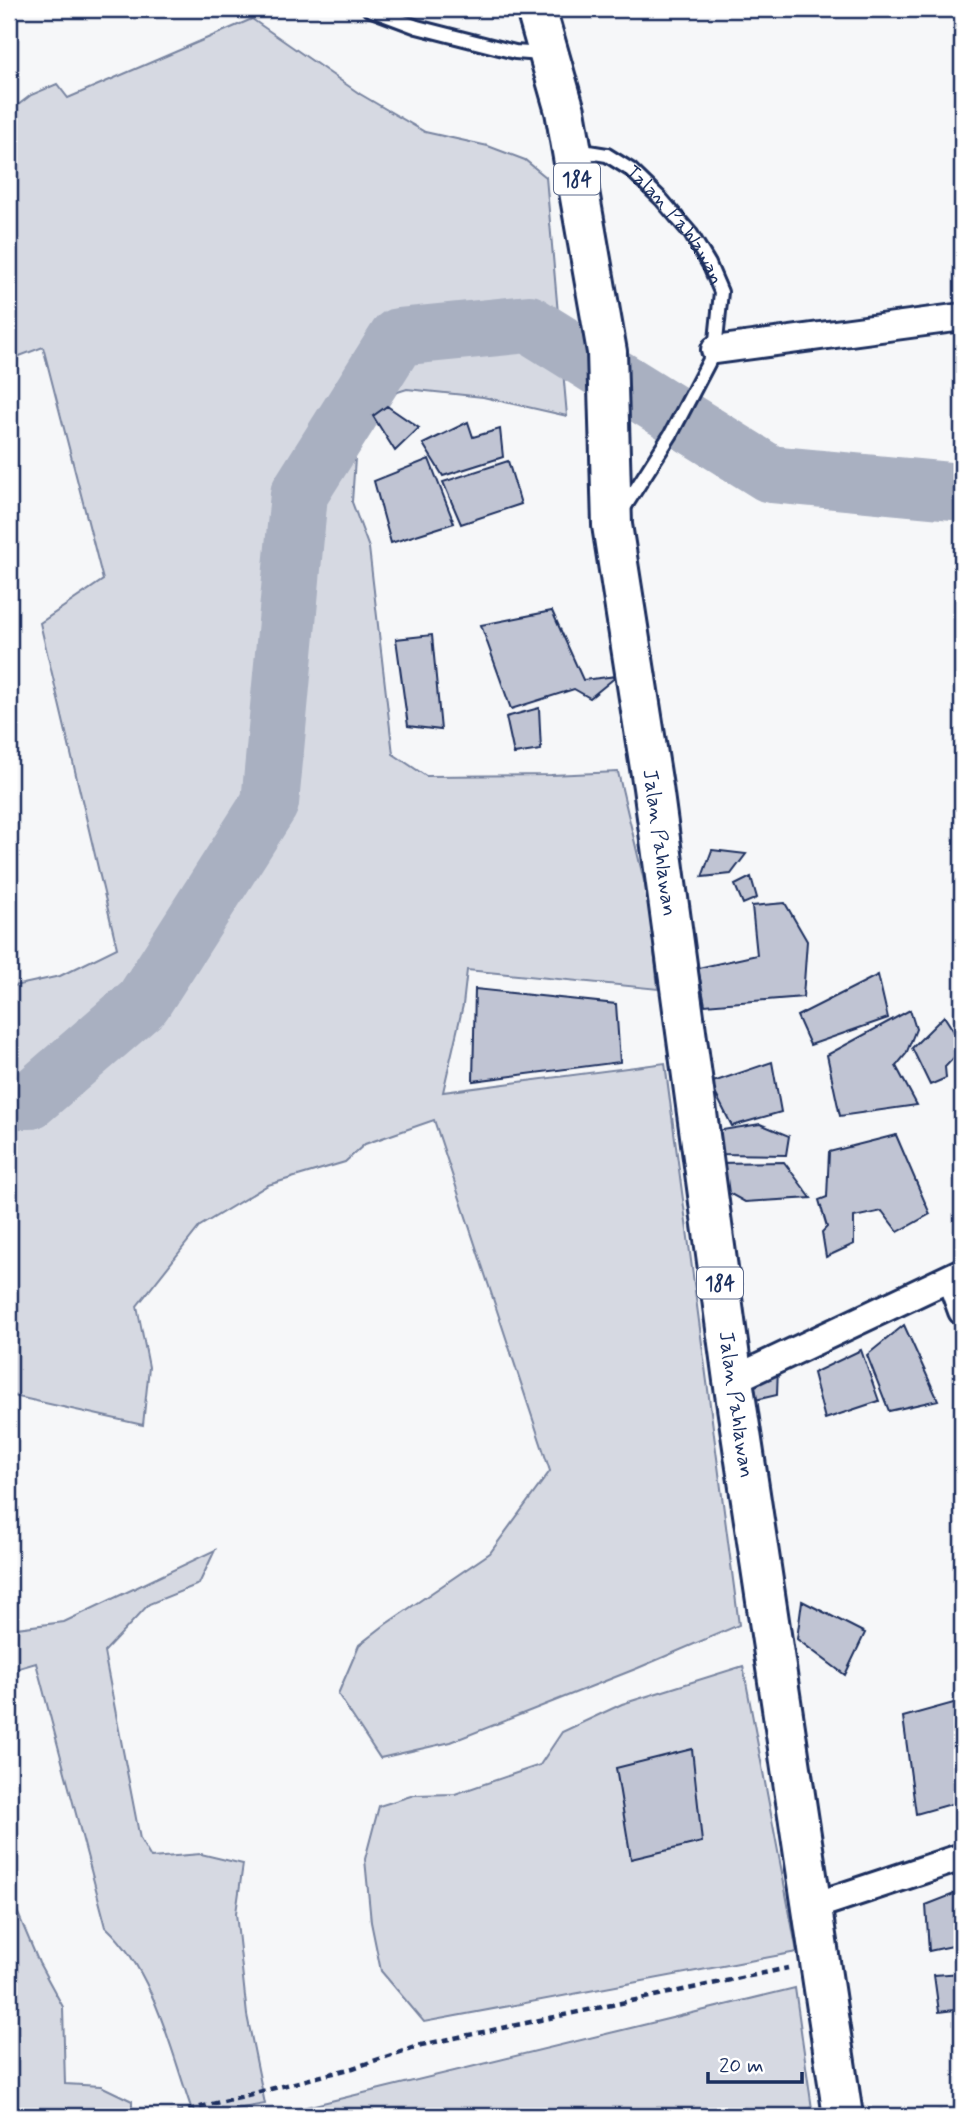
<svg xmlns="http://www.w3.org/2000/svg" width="971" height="2125" font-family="Mynerve,sans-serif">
<rect width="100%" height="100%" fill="#f6f7f9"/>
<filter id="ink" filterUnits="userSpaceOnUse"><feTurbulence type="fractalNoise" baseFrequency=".0143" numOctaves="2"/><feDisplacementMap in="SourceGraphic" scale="14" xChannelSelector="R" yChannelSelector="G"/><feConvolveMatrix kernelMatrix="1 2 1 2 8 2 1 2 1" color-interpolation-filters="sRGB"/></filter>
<g filter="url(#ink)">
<path fill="#d6d9e2" stroke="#7884a0" stroke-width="2" d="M252,19L360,94L425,132L488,146L525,160L546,177L567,416L483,397L407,389L382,397L357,429L352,502L369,548L393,754L426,776L551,775L618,772L649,902L658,989L467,970L463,1005L443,1092L665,1063L739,1625L638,1668L451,1742L380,1758L338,1694L359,1645L386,1624L490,1553L550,1471L434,1120L365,1144L345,1162L268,1185L200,1226L137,1306L149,1367L143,1425L9,1395V987L60,976L117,948L40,623L103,580L43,347L9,360V112L31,95L57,84L68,98Z
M215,1550L199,1584L149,1604L104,1652L140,1839L151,1858L201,1854L243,1864L236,1913L247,2015L265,2104L194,2116C172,2055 155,1972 106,1927L36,1663L9,1671V1629L64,1622Z
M743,1666L797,1952L424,2022L381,1971L371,1922L365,1859L379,1806L414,1795L455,1794L540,1765L562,1732L622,1704Z
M9,1887L11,1897L39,1963L63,2007L65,2084L101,2086L132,2101V2116H9Z
M795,1988L813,2116H269Z"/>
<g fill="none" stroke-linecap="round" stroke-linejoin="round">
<path stroke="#a9b0c1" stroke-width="58" d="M9,1100H30L143,1002L270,803L299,494L398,337L529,324L770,474L962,492"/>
</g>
<path fill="#c0c4d3" stroke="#1b2f5e" stroke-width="2" d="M387,406L419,428L395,451L373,416Z
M468,422L473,437L500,429L503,457L443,476L423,444Z
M429,459L454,523L391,543L374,481Z
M508,461L521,504L461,524L443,482Z
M552,611L583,680L617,676L590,698L574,689L511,709L481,625Z
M432,635L441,730L408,726L396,639Z
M539,708L541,750L514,754L506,717Z
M712,850L746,854L731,874L702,877Z
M751,877L757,898L743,904L735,885Z
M785,903L807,941L803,997L705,1005L698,968L757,955L752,906Z
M878,975L888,1018L810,1045L797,1016Z
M475,989L616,1004L620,1062L473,1081Z
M910,1010L916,1029L906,1054L896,1066L917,1105L840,1116L827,1055Z
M944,1016L962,1044V1049L945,1067L946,1078L930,1085L912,1048Z
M772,1062L781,1112L732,1126L710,1083Z
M760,1124L789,1136L786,1155L718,1154L716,1131Z
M896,1135L930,1214L898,1232L882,1211L854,1217V1244L826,1257L822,1232L827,1227L819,1200L827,1197L829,1152Z
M784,1162L811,1198L745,1202L716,1186L714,1163Z
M904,1325L938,1400L889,1411L867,1355Z
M861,1350L879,1401L825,1419L813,1373Z
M778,1366L777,1395L755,1400L748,1379Z
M802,1601L865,1633L845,1675L797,1639Z
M957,1702L962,1706V1801L916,1814L903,1717Z
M692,1749L702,1842L631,1859L616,1768Z
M959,1892L962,1905V1944L929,1951L926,1905Z
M962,1973V2009L939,2012L934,1975Z
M940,2111L939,2116H919Z"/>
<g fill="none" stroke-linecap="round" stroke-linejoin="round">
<g stroke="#1b2f5e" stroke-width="18">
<g id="service">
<path d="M369,9L417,27L515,52L542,54"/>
<path id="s1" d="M576,150L607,155L631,170L661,199L691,234L709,264L721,292L715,350L671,434L622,511"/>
</g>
</g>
<g stroke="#1b2f5e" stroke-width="32">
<path id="minor" d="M715,350L962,317
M950,1278L962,1311
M733,1380L962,1272
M811,1907L962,1857"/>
</g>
<g stroke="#1b2f5e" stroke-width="44">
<g id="primary">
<path id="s2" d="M536,9L565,111L607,352L612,525L653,787L733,1380L843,2116"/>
</g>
</g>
<path stroke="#1b2f5e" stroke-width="4.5" stroke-dasharray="7 5" stroke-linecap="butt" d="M165,2116L353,2068L421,2045L788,1968"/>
<use href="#service" stroke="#fff" stroke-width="12"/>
<use href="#minor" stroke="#fff" stroke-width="26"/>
<use href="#primary" stroke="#fff" stroke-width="38"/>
</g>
</g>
<g text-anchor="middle" stroke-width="6" stroke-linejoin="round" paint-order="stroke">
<g fill="#fff" stroke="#5f6d8e" stroke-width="2">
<rect x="554" y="163.5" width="46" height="31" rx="5"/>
<rect x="697" y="1267.5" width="46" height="31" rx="5"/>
</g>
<g font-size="19" font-weight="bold" fill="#1b2f5e">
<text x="577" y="186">184</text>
<text x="720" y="1290">184</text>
</g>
<g font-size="21" fill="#1b2f5e" stroke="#fff">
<text dy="7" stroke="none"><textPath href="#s1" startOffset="130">Jalan Pahlawan</textPath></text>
<text dy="7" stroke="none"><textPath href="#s2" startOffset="845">Jalan Pahlawan</textPath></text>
<text dy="7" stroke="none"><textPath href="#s2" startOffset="1412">Jalan Pahlawan</textPath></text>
</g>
</g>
<rect width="971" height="2125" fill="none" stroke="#fff" stroke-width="35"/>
<rect x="18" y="18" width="936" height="2090" fill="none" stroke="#1b2f5e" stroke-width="2.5" filter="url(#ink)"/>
<path d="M708 2072v10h94v-10" fill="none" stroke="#1b2f5e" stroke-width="3.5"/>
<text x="719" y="2072" font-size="21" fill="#1b2f5e" stroke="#ffffff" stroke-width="5" paint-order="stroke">20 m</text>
</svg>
